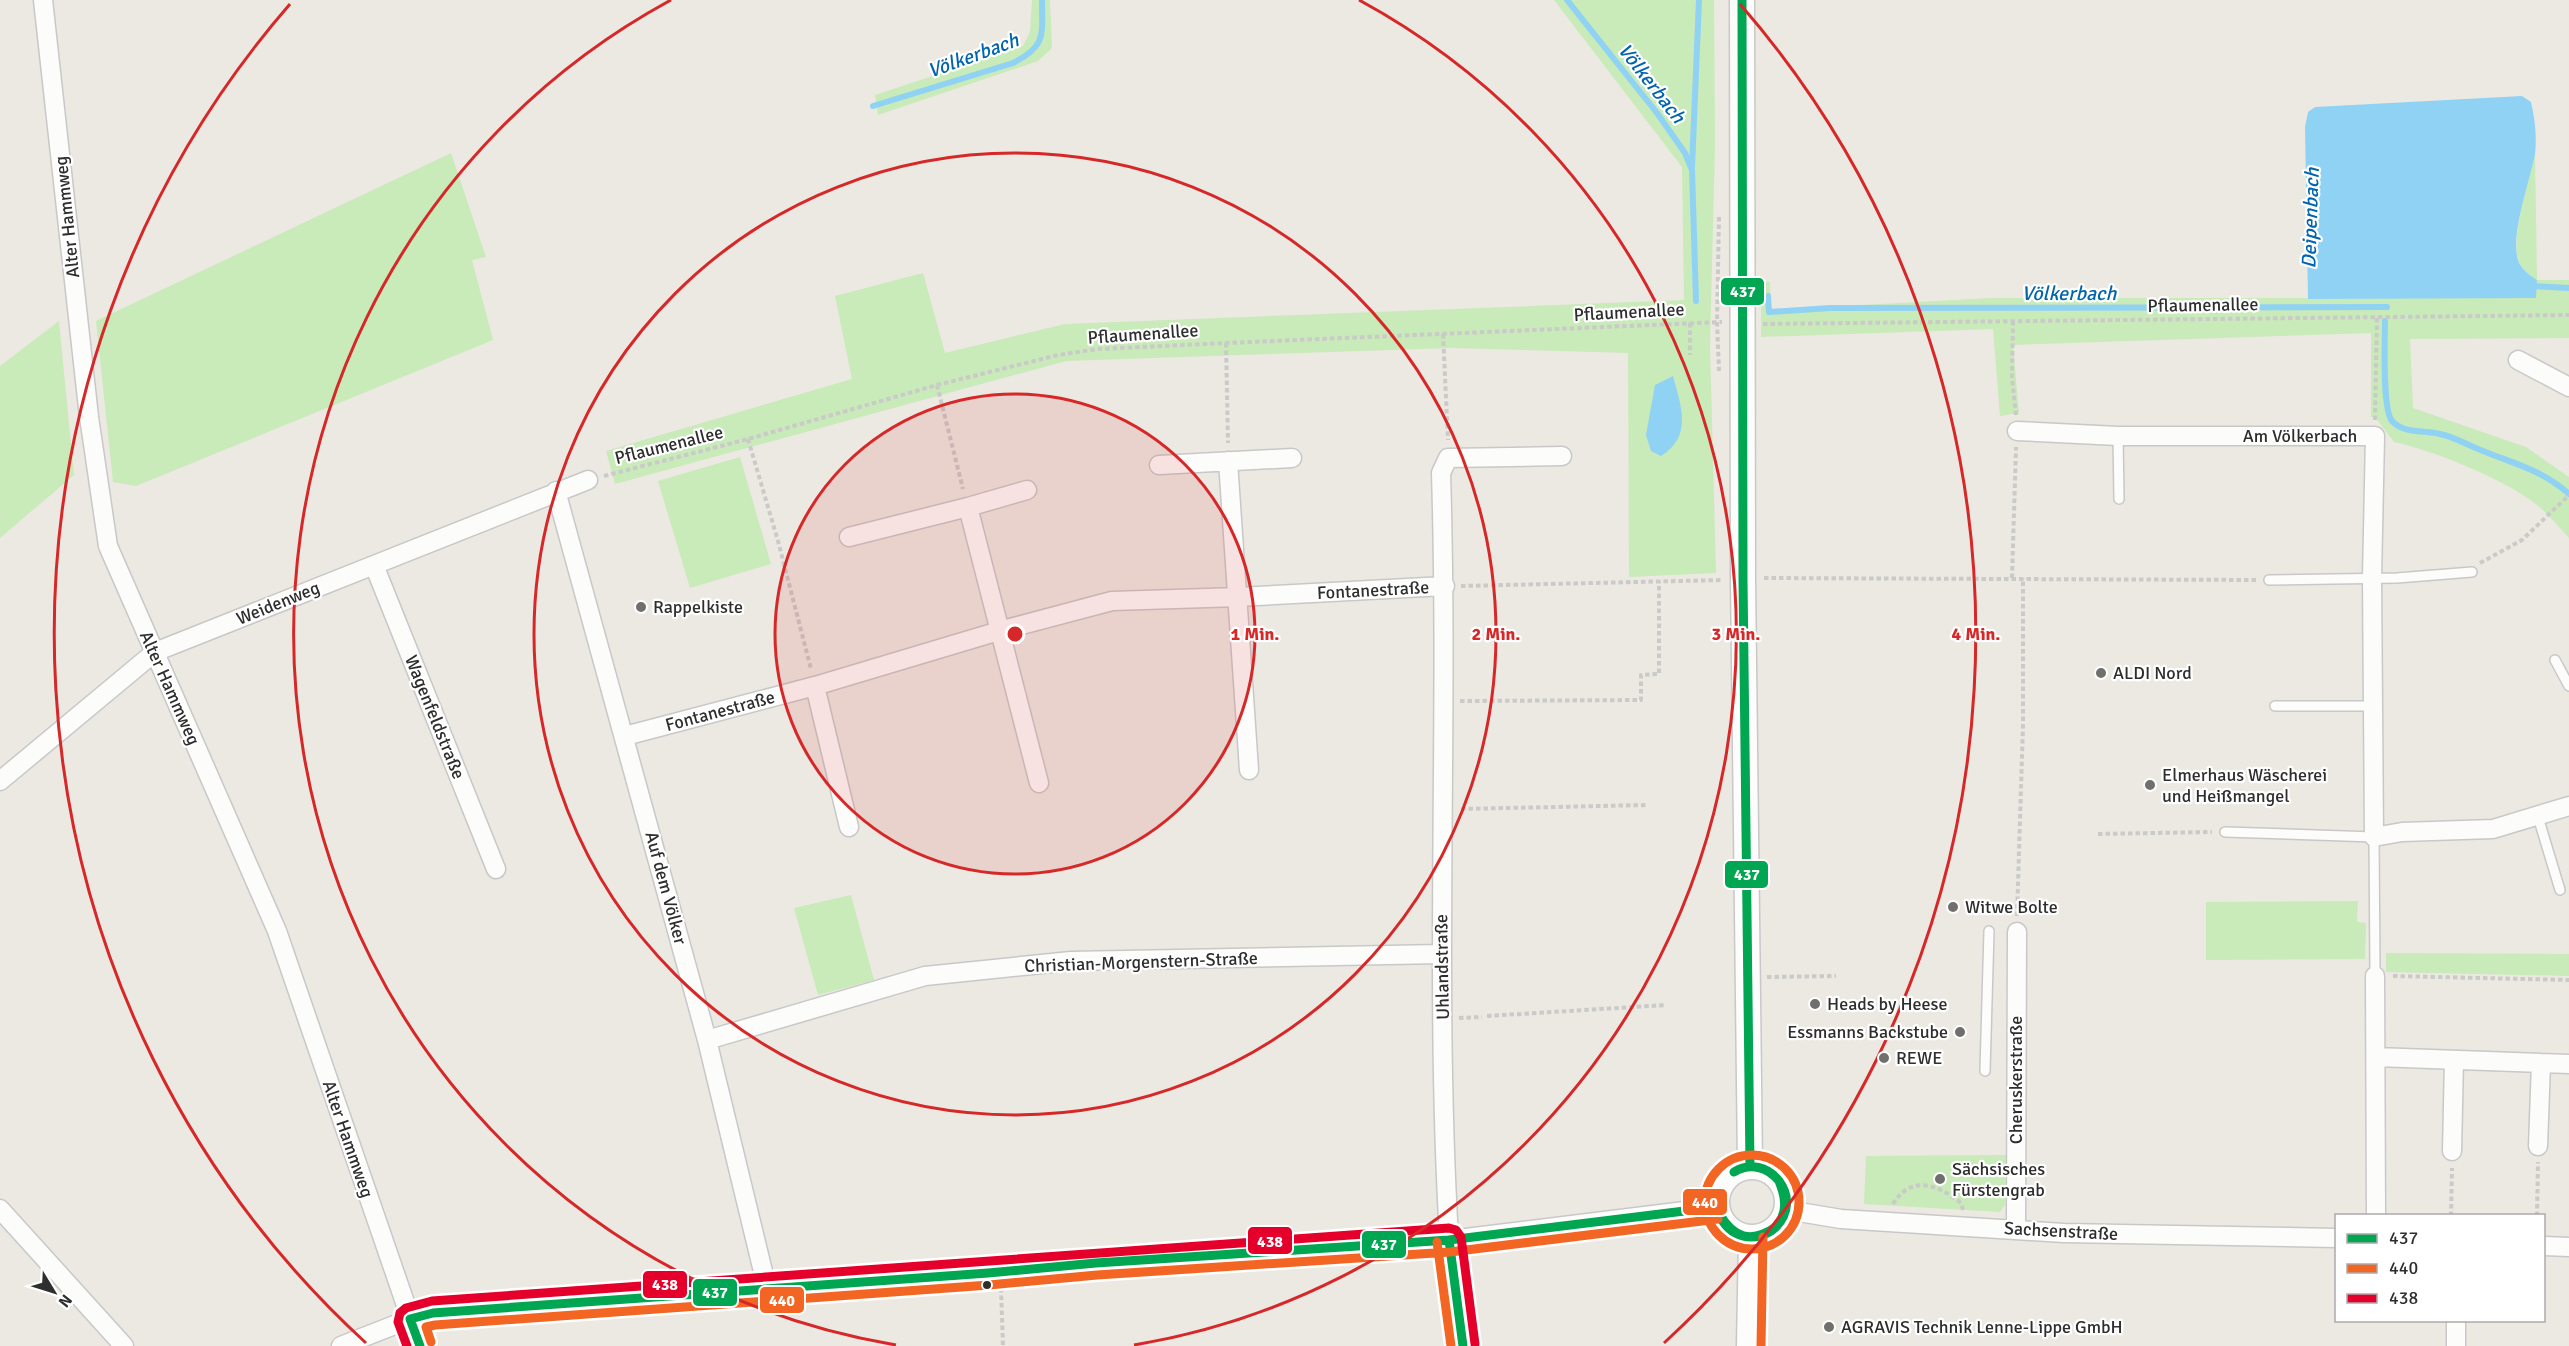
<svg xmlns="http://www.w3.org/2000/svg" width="2569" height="1346" font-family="Signika,sans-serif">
<rect width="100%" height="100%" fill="#ece9e3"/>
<path fill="#c9eab9" d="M1032,0H1050L1052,48L1038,61L878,115L875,95L1023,46L1030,32Z
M1554,0H1714L1715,143L1710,346L1716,573L1629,577L1628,353L1451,348L1066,361L615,484L606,451L852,379L835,296L923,273L945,353L1065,324L1684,300L1682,167Z
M2535,152L2537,280H2569V338L2410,339L2413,408L2526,447L2569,477V538C2559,527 2549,515 2537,505C2507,480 2432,450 2394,442L2375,417H2371V333L2013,345L2019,413L2000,416L1993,329L1761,337V281L1770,282L1771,310L1992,298H2535L2537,280C2529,275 2521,269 2518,259C2511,237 2530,177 2535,152Z
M451,153L486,257L472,260L493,340L136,486L113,482L96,321Z
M59,321L74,475L0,538V366Z
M740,457L771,564L690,588L658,481Z
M851,895L874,980L818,995L794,908Z
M2358,901L2357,922L2366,923L2365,959L2206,960V902Z
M2386,953L2569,954V976L2386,972Z
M2006,1155L2005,1205L2000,1212L1864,1204L1866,1156Z"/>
<path fill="#90d2f4" d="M2522,96L2531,102C2535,119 2537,137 2535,154C2530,181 2510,235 2518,260C2521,269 2529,275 2537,280L2536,298L2308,299L2305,127L2308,112L2315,107Z
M1673,376C1681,406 1693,436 1661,456L1651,451L1646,435L1655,385Z"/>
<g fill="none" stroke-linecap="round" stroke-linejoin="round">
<path stroke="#90d2f4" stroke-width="6" d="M1567,0L1657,113L1685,153L1692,170L1696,301
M873,106L1013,63C1047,46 1042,35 1042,0
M1692,167L1699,0
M2530,286L2569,288
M1768,296L1769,312L1830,308L2387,307
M2385,321C2385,340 2382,409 2392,421C2404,434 2425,430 2440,434C2455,437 2469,446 2483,451C2515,464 2542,470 2569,494"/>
<g stroke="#c9c8c8" stroke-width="12">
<path id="service" d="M2118,436L2119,499
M2269,580L2397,578L2472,572
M2555,660L2569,686
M2275,706H2374
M2538,817L2560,890
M2225,832L2374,837L2375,976
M1985,1071L1989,931"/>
</g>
<g stroke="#c9c8c8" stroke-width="21">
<path id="minor" d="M43,0L89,417L108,546L277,931L420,1346
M2518,360L2569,387
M2017,431L2118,436H2375L2372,578L2374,837L2402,832L2493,829L2569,806
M1228,461L1249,770
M1159,465L1292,458
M556,491L707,1040L767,1288
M968,507L1027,490
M849,537L968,507L1039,783
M374,565L496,869
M815,686L849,827
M625,736L815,686L999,631L1112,601L1239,597L1445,586
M0,781L155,652L588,480
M2375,976L2376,1216
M707,1040L925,976L1071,961L1441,954
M2376,1057L2569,1064
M2538,1146L2541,1063
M2452,1151L2454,1060
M0,1209L124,1346
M1787,1210L1841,1219L2064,1233L2336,1238
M2016,1228L2017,932
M2544,1246L2569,1247
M341,1346L410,1319L433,1313L988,1273L1096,1263L1449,1240L1717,1207
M1463,1346C1458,1310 1451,1274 1449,1238C1434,983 1449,728 1441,473L1448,458L1562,456
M2456,1346V1320"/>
</g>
<g stroke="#c9c8c8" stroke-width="27">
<path id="secondary" d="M1742,0L1743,579L1750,1166
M1717 1202a35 35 0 1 1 70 0a35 35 0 1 1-70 0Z
M1749,1346L1751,1237"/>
</g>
<path stroke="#cacac9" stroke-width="4" stroke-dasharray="4.5 3" stroke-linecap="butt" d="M1719,217L1717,322L1719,371
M2013,321L2012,378L2016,415
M1690,323V355
M1763,324L2569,315
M1443,334L1448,440
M1226,343L1228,443
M937,385L963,489
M2375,420L2377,316
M748,439L778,541L811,669
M604,476L748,439L937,385L1058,355L1098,349L1226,343L1722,322
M2480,563L2522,540L2569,495
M1764,578L2257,580
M2012,578L2016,447
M1461,586L1723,580
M1460,701L1641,700V675L1659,674V581
M1461,809L1647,805
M2098,834L2212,832
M2017,916L2023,724V578
M2393,976L2569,980
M1767,977L1836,976
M1487,1016L1666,1005
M1459,1018L1482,1017
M1893,1204C1911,1174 1939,1185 1961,1203L1963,1210
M2451,1216L2452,1168
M2537,1216L2538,1162
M1001,1288L1003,1346"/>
<use href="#service" stroke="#fcfcfb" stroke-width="9"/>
<use href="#minor" stroke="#fcfcfb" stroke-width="18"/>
<use href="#secondary" stroke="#fcfcfb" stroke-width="24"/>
<g stroke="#fff" stroke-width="14">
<path id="bus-1" d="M1742,0L1743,579L1750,1166
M1734,1172C1750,1162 1768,1167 1779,1181
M1719,1213C1733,1238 1751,1244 1776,1227
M1719,1213C1727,1238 1757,1245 1776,1227
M1776,1227C1788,1212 1786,1198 1779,1181
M1776,1227C1789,1213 1790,1196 1779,1181
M1449,1240L1463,1346
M420,1346L410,1319L433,1313L988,1273L1096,1263L1449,1240L1717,1207"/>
</g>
<g stroke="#fff" stroke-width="14">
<path id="bus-2" d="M1705 1202a47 47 0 1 1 94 0a47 47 0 1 1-94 0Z
M1437,1242L1451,1346
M431,1342L426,1327L435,1325L989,1285L1097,1275L1450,1252L1718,1219
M1761,1346L1763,1237"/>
</g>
<g stroke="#fff" stroke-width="14">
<path id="bus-3" d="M407,1346L398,1322L400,1313L406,1308L432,1301L1449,1228L1456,1230L1461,1237L1475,1344"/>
</g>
<use href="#bus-1" stroke="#00a651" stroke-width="9"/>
<use href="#bus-2" stroke="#f26522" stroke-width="9"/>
<use href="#bus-3" stroke="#e4002b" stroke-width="9"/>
</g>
<circle cx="1015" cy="634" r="240" fill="#d62828" fill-opacity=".12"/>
<g fill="none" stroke="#d62828" stroke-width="3">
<circle cx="1015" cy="634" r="240"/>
<circle cx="1015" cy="634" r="481"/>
<path d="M896 1345A721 721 0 0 1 671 0M1359 0A721 721 0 0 1 1134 1345"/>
<path d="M366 1343A961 961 0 0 1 290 4M1740 4A961 961 0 0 1 1664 1343"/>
</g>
<g fill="#706f6d" stroke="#fff" stroke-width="2">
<circle cx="641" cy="607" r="6"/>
<circle cx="2101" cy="673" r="6"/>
<circle cx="2150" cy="785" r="6"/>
<circle cx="1953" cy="907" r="6"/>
<circle cx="1815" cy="1004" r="6"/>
<circle cx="1960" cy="1032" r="6"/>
<circle cx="1884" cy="1058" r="6"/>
<circle cx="1940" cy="1179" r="6"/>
<circle cx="1829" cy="1327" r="6"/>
</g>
<circle fill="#2e2e2e" stroke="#fff" stroke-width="2" cx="987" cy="1285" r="5"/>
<g text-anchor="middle" stroke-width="4.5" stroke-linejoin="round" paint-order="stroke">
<g font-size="18" fill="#2e2e2e" stroke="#fff">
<text transform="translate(67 217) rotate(-96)" y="6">Alter Hammweg</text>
<text transform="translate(2203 305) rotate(-1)" y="6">Pflaumenallee</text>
<text transform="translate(1629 312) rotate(-3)" y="6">Pflaumenallee</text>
<text transform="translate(1143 334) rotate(-4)" y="6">Pflaumenallee</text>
<text x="2300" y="442">Am Völkerbach</text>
<text transform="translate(669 445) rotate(-14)" y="6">Pflaumenallee</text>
<text transform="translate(1373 590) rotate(-3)" y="6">Fontanestraße</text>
<text transform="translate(278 603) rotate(-22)" y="6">Weidenweg</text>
<text transform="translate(170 688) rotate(66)" y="6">Alter Hammweg</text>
<text transform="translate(720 711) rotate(-15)" y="6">Fontanestraße</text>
<text transform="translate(435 717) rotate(68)" y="6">Wagenfeldstraße</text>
<text transform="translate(666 888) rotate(75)" y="6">Auf dem Völker</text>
<text transform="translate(1141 962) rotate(-2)" y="6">Christian-Morgenstern-Straße</text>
<text transform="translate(1442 967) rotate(-91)" y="6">Uhlandstraße</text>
<text transform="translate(2016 1080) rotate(-90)" y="6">Cheruskerstraße</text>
<text transform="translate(348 1139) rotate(71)" y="6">Alter Hammweg</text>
<text transform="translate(2061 1231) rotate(3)" y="6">Sachsenstraße</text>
</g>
<g font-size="18" fill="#2e2e2e" stroke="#fff" text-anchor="start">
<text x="653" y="613">Rappelkiste</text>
<text x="2113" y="679">ALDI Nord</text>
<text x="2162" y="781">Elmerhaus Wäscherei<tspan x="2162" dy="21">und Heißmangel</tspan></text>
<text x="1965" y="913">Witwe Bolte</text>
<text x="1827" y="1010">Heads by Heese</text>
<text x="1948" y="1038" text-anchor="end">Essmanns Backstube</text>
<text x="1896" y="1064">REWE</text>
<text x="1952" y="1175">Sächsisches<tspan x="1952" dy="21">Fürstengrab</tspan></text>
<text x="1841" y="1333">AGRAVIS Technik Lenne-Lippe GmbH</text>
</g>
<g font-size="20" font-style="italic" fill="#0064af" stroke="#fff">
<text transform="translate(973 55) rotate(-20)" y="7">Völkerbach</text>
<text transform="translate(1652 83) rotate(52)" y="7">Völkerbach</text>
<text transform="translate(2310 218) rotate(-88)" y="7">Deipenbach</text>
<text x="2069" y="300">Völkerbach</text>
</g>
</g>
<circle cx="1015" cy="634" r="9" fill="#d62828" stroke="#fff" stroke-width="3"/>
<g font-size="18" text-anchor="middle" font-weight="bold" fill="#d62828" stroke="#fff" stroke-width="4.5" stroke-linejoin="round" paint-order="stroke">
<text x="1255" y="640">1 Min.</text>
<text x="1496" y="640">2 Min.</text>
<text x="1736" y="640">3 Min.</text>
<text x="1976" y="640">4 Min.</text>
</g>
<g stroke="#fff" stroke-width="2">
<rect x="1720" y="277" width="45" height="29" rx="6" fill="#00a651"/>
<rect x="1724" y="860" width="45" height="29" rx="6" fill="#00a651"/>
<rect x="1682" y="1188" width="46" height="28" rx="6" fill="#f26522"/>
<rect x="1247" y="1226" width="46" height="29" rx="6" fill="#e4002b"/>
<rect x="1361" y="1230" width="46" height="29" rx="6" fill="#00a651"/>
<rect x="642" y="1270" width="46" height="29" rx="6" fill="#e4002b"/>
<rect x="692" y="1278" width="46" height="29" rx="6" fill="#00a651"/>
<rect x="759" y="1286" width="46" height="28" rx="6" fill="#f26522"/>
</g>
<g font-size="16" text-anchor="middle" font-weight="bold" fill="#fff">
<text x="1743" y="297">437</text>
<text x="1747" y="880">437</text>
<text x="1705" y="1208">440</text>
<text x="1270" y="1247">438</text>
<text x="1384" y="1250">437</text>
<text x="665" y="1290">438</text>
<text x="715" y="1298">437</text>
<text x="782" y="1306">440</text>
</g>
<rect x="2335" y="1214" width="210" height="108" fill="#ffffff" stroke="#ababab" stroke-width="1.5"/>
<rect x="2347" y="1234" width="30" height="9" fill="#00a651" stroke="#ababab" stroke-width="1.5"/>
<text x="2389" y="1244" font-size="18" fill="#2e2e2e">437</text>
<rect x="2347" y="1264" width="30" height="9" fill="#f26522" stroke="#ababab" stroke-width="1.5"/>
<text x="2389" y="1274" font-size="18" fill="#2e2e2e">440</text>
<rect x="2347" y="1294" width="30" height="9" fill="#e4002b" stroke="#ababab" stroke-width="1.5"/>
<text x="2389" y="1304" font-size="18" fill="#2e2e2e">438</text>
<g transform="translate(54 1292) rotate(128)" stroke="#ffffff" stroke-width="4.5" paint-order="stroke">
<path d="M0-4.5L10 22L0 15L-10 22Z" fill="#2e2e2e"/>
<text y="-9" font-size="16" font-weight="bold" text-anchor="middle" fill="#2e2e2e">N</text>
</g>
</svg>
